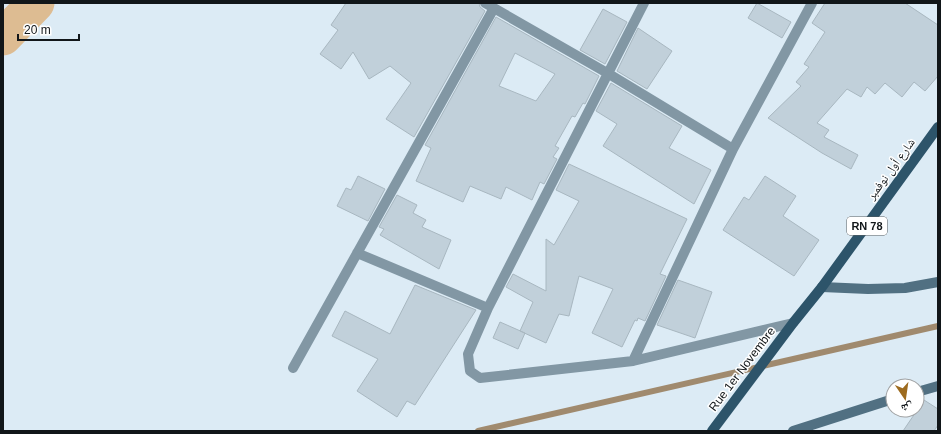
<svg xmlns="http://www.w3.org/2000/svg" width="941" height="434" font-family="Arial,'Noto Naskh Arabic',sans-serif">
<rect width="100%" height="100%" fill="#dcebf5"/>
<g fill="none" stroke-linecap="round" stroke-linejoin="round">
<path stroke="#a08a6e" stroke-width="6" d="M478,431L938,326"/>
<path stroke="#ddbc92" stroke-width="37" d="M3,37L36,3"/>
</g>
<path fill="#c1d0da" stroke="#a8b7c0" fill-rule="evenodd" d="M346,3H479L480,7L485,11L414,137L386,119L411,83L390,66L369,79L353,52L341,69L320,54L338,30L331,25Z
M757,3L791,22L782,38L748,18Z
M825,3H905L938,25V76L925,91L914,82L902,97L885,83L875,94L867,87L861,97L847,89L817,123L829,130L824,137L858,155L851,169L822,153L768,118L801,86L796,82L809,67L804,64L825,32L812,23Z
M603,9L627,22L605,64L580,50Z
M496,17L599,76L585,104L583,103L575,117L572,116L555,146L559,148L553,157L557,159L544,184L540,182L532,200L506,187L501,199L470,186L463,202L416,181L431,148L425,145ZM515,53L555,74L536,101L499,86Z
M638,28L672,51L647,89L617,71Z
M611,83L682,126L669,148L711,170L694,204L603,146L617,124L596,111Z
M569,164L687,219L660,274L666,276L645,321L638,318L637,321L635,320L622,347L592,333L613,289L579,276L569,316L559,314L546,343L520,331L533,302L506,287L513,274L546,291V239L554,245L579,201L556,190Z
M358,176L385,189L368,221L337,206L346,188L351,190Z
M765,176L796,196L783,216L819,240L794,276L723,230L744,197L749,200Z
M397,195L417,205L413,213L426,220L422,227L451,240L439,269L380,235L384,229L379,227Z
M678,280L712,292L695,338L657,325Z
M415,285L476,310L415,405L407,401L397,417L357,391L378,359L332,336L345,311L390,334Z
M500,322L525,333L518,349L493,338Z
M924,400L938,409V425L934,431H903Z"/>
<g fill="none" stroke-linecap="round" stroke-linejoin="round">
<path stroke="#8297a4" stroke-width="10" d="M485,3L609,74L733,149
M644,3L488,308L468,354L470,371L480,378L633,361L793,323
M357,253L488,308
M633,361L733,149L812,3
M293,368L494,8"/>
<path stroke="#517082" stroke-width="10" d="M822,287L868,289L905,288L938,282
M917,392L938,386
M793,431L893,399"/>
<path stroke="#2d546a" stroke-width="10" d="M712,431L793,323L822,287L938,127"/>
</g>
<g text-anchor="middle" stroke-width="3" stroke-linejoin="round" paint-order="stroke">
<rect fill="#fff" stroke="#585c5e" stroke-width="1" x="847" y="217" width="40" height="18" rx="3"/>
<g font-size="11" font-weight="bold" fill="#111619">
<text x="867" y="230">RN 78</text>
</g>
<g font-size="12" fill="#111619" stroke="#fff">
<text transform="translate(891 169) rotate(-54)" y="4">شارع أول نوفمبر</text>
<text transform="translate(742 369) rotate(-53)" y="4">Rue 1er Novembre</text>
</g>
</g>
<rect width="941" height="434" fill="none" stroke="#111619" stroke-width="8"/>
<g transform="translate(905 398) rotate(167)"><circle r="19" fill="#ffffff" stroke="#a0a2a3"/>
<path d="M0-3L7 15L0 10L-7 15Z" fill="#9d6b1f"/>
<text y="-6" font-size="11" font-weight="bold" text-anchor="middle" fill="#111619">ش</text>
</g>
<path d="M18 34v6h61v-6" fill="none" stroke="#111619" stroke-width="2"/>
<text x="24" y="34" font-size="12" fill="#111619" stroke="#ffffff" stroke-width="3" paint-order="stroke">20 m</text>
</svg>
